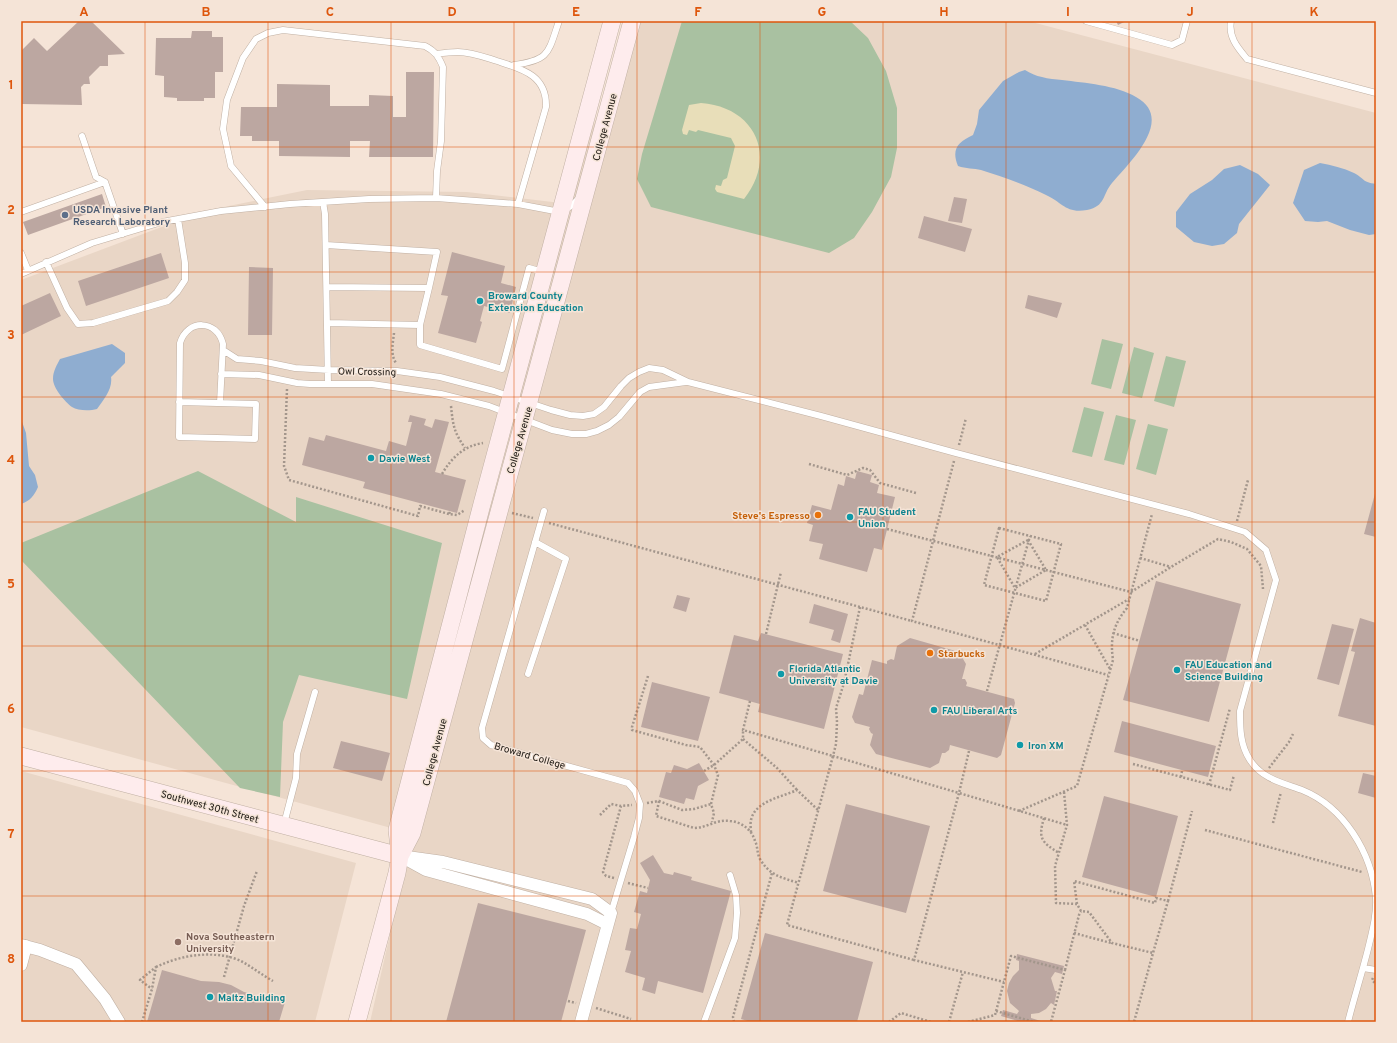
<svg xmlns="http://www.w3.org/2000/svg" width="1397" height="1043" font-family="Overpass,sans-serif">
<rect width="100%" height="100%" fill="#f5e4d7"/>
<path fill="#e9d6c6" d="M637,21H1028L1376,113V1022H370L413,834L21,727V280L204,211L307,190L467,192L561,203Z
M21,771L356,863L315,1022H21Z"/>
<path fill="#a9c1a1" d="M682,21H850L868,38L886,71L897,108V148L891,177L872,212L854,238L829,253L651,207L637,179L642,154Z
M1102,339L1123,344L1111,389L1091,384Z
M1134,347L1154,353L1142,398L1122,393Z
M1166,356L1186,361L1174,407L1154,401Z
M1084,407L1104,412L1092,457L1072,452Z
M1116,415L1136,420L1124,465L1104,460Z
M1148,424L1168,429L1156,475L1136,469Z
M198,471L296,522V497L442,543L407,699L299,675L283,722L280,797L240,788L21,560V543Z"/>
<path fill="#e8deb9" d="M701,103C755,107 778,156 744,199L717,192L715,189L716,185L721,186L723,180L727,178L735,146L731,138L698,130L696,132L689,130L687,135L683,134L682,130L689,105Z"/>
<path fill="#8fadd0" d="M1025,70C1030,73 1036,76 1042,77C1048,79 1056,79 1062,80C1085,83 1116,85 1136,97C1176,119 1129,163 1112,183C1102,195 1106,206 1087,210C1066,214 1062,202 1046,195C1026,185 1003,177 981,170C974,168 966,169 958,166C951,149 958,142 973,135L977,124L979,110L1003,81L1019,72Z
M1320,163C1332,165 1343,168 1354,173C1365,179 1362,182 1376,184V234L1369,235L1350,230L1327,221L1318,222L1305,221L1293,203L1304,170Z
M1240,165L1258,174L1270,185L1239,224L1237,233L1224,244L1212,246L1194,242L1176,227V212L1190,194L1212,180L1224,169Z
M112,344L125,353V363L111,377C113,389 103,400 97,409C90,411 78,411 72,407C65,402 53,388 53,379C53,371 57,365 60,359Z
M21,419L26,433L29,466L35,475L38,487C34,496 30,501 21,504Z"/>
<path fill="#bca7a1" d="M79,21H91L125,54L108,55V66H100L89,77L90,84H84L81,87L82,105L22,104L21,51L34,38L47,51Z
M1116,21H1126L1118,25Z
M192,31H212V37H223V72H215V98H204V101H177V98L164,97V76L155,75L156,38H191Z
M406,72H434L433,157H369L370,141H350V157L279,156V141H252V136H240L241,107H277V84L330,85V106H369V95L393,96V117H406Z
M102,194L106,207L28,235L23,222Z
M954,197L967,199L962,223L948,221Z
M924,216L972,229L965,252L918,238Z
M452,252L505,266L501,283L516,287L510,313L484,306L480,321L482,322L476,343L438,333L448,296L441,295Z
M161,253L169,278L86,306L78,281Z
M249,267L273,268L272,335H248Z
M50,293L61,316L21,335V306Z
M1028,295L1062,303L1057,318L1025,308Z
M410,415L426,419L424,425L432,428L435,419L449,422L435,472L466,480L457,513L363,488L365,482L302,465L309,437L324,441L326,435L386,451L389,441L406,446L412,422H408Z
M857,471L872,475L870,482L879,485L877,493L895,497L882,550L874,548L867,572L819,559L823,544L809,541L813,525L807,523L812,505L831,510L838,484L844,486L846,476L855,479Z
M1376,490V537L1364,534Z
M1156,581L1241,604L1209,722L1123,700Z
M677,595L690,598L686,612L673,608Z
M814,604L848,614L840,643L831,640L834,630L809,623Z
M1360,618L1376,623L1375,658H1376V726L1338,716L1355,652L1351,651Z
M1332,624L1354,629L1339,685L1317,679Z
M761,633L843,654L824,729L758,712L760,704L719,693L734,635L758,641Z
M910,638L959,652L966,664L962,679H965L967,683L966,686L1014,699L1015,703L1001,755L997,758L950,745L949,750L945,753H942L939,763L930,768L876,754L870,745L873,734L871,733L869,729L870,727L855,723L852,717L859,694L863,695L872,660L887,664V661L891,659L894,660L897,646Z
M652,682L710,697L698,741L641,727Z
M1122,721L1216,746L1208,777L1114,752Z
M341,741L390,753L382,781L333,768Z
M699,763L709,780L698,786L694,800L686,798L684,804L659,797L666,772L671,773L674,765L687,769Z
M1363,773L1376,776V798L1358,793Z
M1104,796L1178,816L1156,897L1082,877Z
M846,804L930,826L906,913L823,891Z
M653,855L664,873L673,875L674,872L692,877L691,880L731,891L703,993L658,981L655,994L642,990L645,978L625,972L631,951L625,950L630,928L637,929L641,914L634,912L640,891L647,893L650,880L640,863Z
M478,903L586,930L561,1022H446Z
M765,933L873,962L857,1022H751L741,1019Z
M1017,954L1064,966L1062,974L1055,972L1051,978L1055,991H1057L1054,1005L1051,1003L1046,1009L1039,1013L1031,1014V1018L1044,1022H1021L1001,1016L1003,1010L1017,1014L1019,1011L1010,1003L1007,991L1009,983L1013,976L1019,970V961L1016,960Z
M162,970L201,981L219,982L231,985L244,992L285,1002L279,1022H147Z"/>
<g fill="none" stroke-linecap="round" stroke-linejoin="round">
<g stroke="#c0b0a3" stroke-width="7">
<path id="lane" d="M1086,21L1172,45L1182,40L1187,21
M1231,21C1228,37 1238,48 1247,59L1376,93
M436,54C443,53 451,52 458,52C471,52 484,57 497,61C522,69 547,75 546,107L518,204
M514,65C550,60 548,53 559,21
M82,136L96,177L105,182
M323,202L325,214L328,384
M265,207L231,166L223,129L227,100L243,58L256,39L268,33L283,30L425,46C435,51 439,57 443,67L441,141L437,171L436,198
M21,212L105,182L123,234
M326,245L437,252L429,288
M21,253L28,270
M46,262L67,308L78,324L93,323L168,301L177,292L185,280V263L178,219
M21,274L92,243L162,222L221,211L290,204L369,199L436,198L518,204L560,212L571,206L579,198
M327,287L429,288L420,325L328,323
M420,325V345L502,369L529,268L543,272
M223,350L237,359L261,361L295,368L329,370L397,371L440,377L494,391L551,410L570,415L583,416L594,414L604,407L621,386L629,378L639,372L649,368L663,370L688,382L821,416L956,453L1189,514L1245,532L1266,550L1276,580L1240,711C1240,728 1240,745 1250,760C1262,779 1283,783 1302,790C1344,807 1372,853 1376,898C1377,915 1372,932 1368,949C1362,973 1354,998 1348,1022
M221,374L259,375L297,383L310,384H372L441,394L489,406L552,430L572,434H586L597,431L609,425L619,417L640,392L649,387L686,382
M179,402L256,404L255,439L179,437L180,343C187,319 217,319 223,344L220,403
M544,511L482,728L483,738L491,745L614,779L628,783L635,791L640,804L639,818L634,837L611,913
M528,674L566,559L535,542
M284,824L296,778L297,754L315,692
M1363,968L1376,970
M704,1022L735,938L737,913L736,895L730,875"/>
</g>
<g stroke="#c0b0a3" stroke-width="13">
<path id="street" d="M400,856L443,862L592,899L611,913L581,1022
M406,859L426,870L587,914L607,924
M21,945L40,950L76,964L105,999L119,1022
M21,965L26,946"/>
</g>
<g stroke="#c0b0a3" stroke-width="18">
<path id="secondary" d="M21,756L400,856
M400,856L412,833L632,21
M357,1022L397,873L400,856L397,830L482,504L612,21"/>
</g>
<path stroke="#a3968c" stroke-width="2.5" stroke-dasharray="2 2" stroke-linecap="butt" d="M394,333C393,343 390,354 396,363
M287,389L284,466L289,480L418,516L420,506L449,514
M451,406C453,426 454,432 465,448
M959,445L966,418
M954,461L912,621L1108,675
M809,464L847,475L863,468L870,470L880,483L916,493
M442,474C452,457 464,446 483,443
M450,512L449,514L457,515L465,510
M512,513L533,518
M1237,521L1248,480
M549,523L912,621
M999,528L1061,544L1046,601L984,585Z
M887,529L1131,592L1171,567L1218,539L1231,542L1247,549L1261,566L1263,589
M1028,540L1046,570L1015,588L997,557Z
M1140,558L1171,567
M860,607L844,683L836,708L837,722L836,744L833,756L959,793L914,960L1004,982
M1085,625L1110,669
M1113,633L1140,641
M766,634L781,572
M1035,654L1129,599
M648,676L632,727V730L686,745L700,747L714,765L718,775L711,804L714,813L712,822
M987,691L1030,536
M750,701L743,730L833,756L787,925L914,960
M743,739L777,768L797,790
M969,751L959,793L1067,825
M1133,764L1230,790L1234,775
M1269,768L1289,742L1293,734
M704,771L714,765L743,739V730
M1181,777L1182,771
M1209,785L1230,708
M1064,792L1067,825L1055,866L1056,903L1077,904L1081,911L1089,912L1112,943L1153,953L1134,1022
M659,801L656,816L694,828C707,828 716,819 730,821C742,822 752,830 755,841C758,847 757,854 760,859C769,875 782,878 799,883
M647,803L659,801L682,810L694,809L711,804
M1019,811L1077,786L1113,660C1110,639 1113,625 1127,608L1152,514
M600,815L611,804L621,806L632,805
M1044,818C1038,838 1041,842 1059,853
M1273,823L1281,792
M1205,830L1362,872
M751,832C751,829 750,824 751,820C755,801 782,797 797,790L818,810
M614,878L606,876L603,872L621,806
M628,883L648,888
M1168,901L1192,811
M1077,904L1074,881L1155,903L1156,898L1168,901L1153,953
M1074,933L1111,943
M156,967C181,955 214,949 241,961C252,967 262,975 273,981
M1065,970L1079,915L1081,911
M224,977L244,906L257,871
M1373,978L1372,980L1376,984
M568,1001L576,1003
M596,1008L631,1019
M996,1011L1034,1022
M142,1022L152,989L156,967L140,980L152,989
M734,1022L733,1017L772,873
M889,1022L901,1013L931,1022
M949,1022L963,972
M968,1022L995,1015L1011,956L1065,970L1051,1022"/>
<use href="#lane" stroke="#fff" stroke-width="6"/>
<use href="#street" stroke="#fff" stroke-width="12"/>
<use href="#secondary" stroke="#feeced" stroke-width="17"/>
</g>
<path fill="none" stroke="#de560c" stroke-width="1" stroke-opacity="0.55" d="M145,21V1022M268,21V1022M391,21V1022M514,21V1022M637,21V1022M760,21V1022M883,21V1022M1006,21V1022M1129,21V1022M1252,21V1022M21,147H1376M21,272H1376M21,397H1376M21,522H1376M21,646H1376M21,771H1376M21,896H1376"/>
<circle fill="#5c6f8a" stroke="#f5e4d7" stroke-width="1.5" cx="65" cy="215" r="4"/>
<g fill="#0f9aa8" stroke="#f5e4d7" stroke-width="1.5">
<circle cx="480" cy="301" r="4"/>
<circle cx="371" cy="458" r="4"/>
<circle cx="850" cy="517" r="4"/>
<circle cx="1177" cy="670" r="4"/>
<circle cx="781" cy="674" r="4"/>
<circle cx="934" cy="710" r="4"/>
<circle cx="1020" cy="745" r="4"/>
<circle cx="210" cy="997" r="4"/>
</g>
<g fill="#e8710a" stroke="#f5e4d7" stroke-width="1.5">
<circle cx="818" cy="515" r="4"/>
<circle cx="930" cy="653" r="4"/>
</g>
<circle fill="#8d6e63" stroke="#f5e4d7" stroke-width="1.5" cx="178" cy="942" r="4"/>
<g text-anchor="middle" stroke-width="3" stroke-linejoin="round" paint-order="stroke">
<g font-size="10" fill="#1b1611" stroke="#f5e4d7">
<text transform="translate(604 127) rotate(-75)" y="4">College Avenue</text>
<text transform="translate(367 371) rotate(1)" y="4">Owl Crossing</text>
<text transform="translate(519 440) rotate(-74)" y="4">College Avenue</text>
<text transform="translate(434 752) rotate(-75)" y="4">College Avenue</text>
<text transform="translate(530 755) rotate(16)" y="4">Broward College</text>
<text transform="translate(210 806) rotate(15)" y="4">Southwest 30th Street</text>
</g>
<g font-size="10" font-weight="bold" fill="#4e5e75" stroke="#f5e4d7" text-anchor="start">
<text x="73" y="213">USDA Invasive Plant<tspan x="73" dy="12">Research Laboratory</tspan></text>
</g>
<g font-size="10" font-weight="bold" fill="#0d838f" stroke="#f5e4d7" text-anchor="start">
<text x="488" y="299">Broward County<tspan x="488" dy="12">Extension Education</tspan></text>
<text x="379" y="462">Davie West</text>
<text x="858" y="515">FAU Student<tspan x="858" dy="12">Union</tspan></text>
<text x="1185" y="668">FAU Education and<tspan x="1185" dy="12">Science Building</tspan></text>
<text x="789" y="672">Florida Atlantic<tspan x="789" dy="12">University at Davie</tspan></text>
<text x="942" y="714">FAU Liberal Arts</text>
<text x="1028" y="749">Iron XM</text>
<text x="218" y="1001">Maltz Building</text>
</g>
<g font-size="10" font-weight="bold" fill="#c56008" stroke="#f5e4d7" text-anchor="end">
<text x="810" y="519">Steve's Espresso</text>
<text x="938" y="657" text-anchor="start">Starbucks</text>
</g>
<g font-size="10" font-weight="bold" fill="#785e54" stroke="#f5e4d7" text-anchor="start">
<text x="186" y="940">Nova Southeastern<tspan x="186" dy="12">University</tspan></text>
</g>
</g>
<rect width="1397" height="1043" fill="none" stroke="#f5e4d7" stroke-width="44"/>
<rect x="22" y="22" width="1353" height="999" fill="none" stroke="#de560c" stroke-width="1.5"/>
<g font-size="13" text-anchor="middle" font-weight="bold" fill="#de560c">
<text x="84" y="16">A</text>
<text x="206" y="16">B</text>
<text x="330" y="16">C</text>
<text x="452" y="16">D</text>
<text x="576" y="16">E</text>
<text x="698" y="16">F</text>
<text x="822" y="16">G</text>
<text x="944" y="16">H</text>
<text x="1068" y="16">I</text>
<text x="1190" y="16">J</text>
<text x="1314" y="16">K</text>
<text x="11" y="89">1</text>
<text x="11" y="214">2</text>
<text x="11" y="339">3</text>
<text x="11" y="464">4</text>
<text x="11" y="588">5</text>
<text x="11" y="713">6</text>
<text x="11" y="838">7</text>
<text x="11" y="963">8</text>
</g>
</svg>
